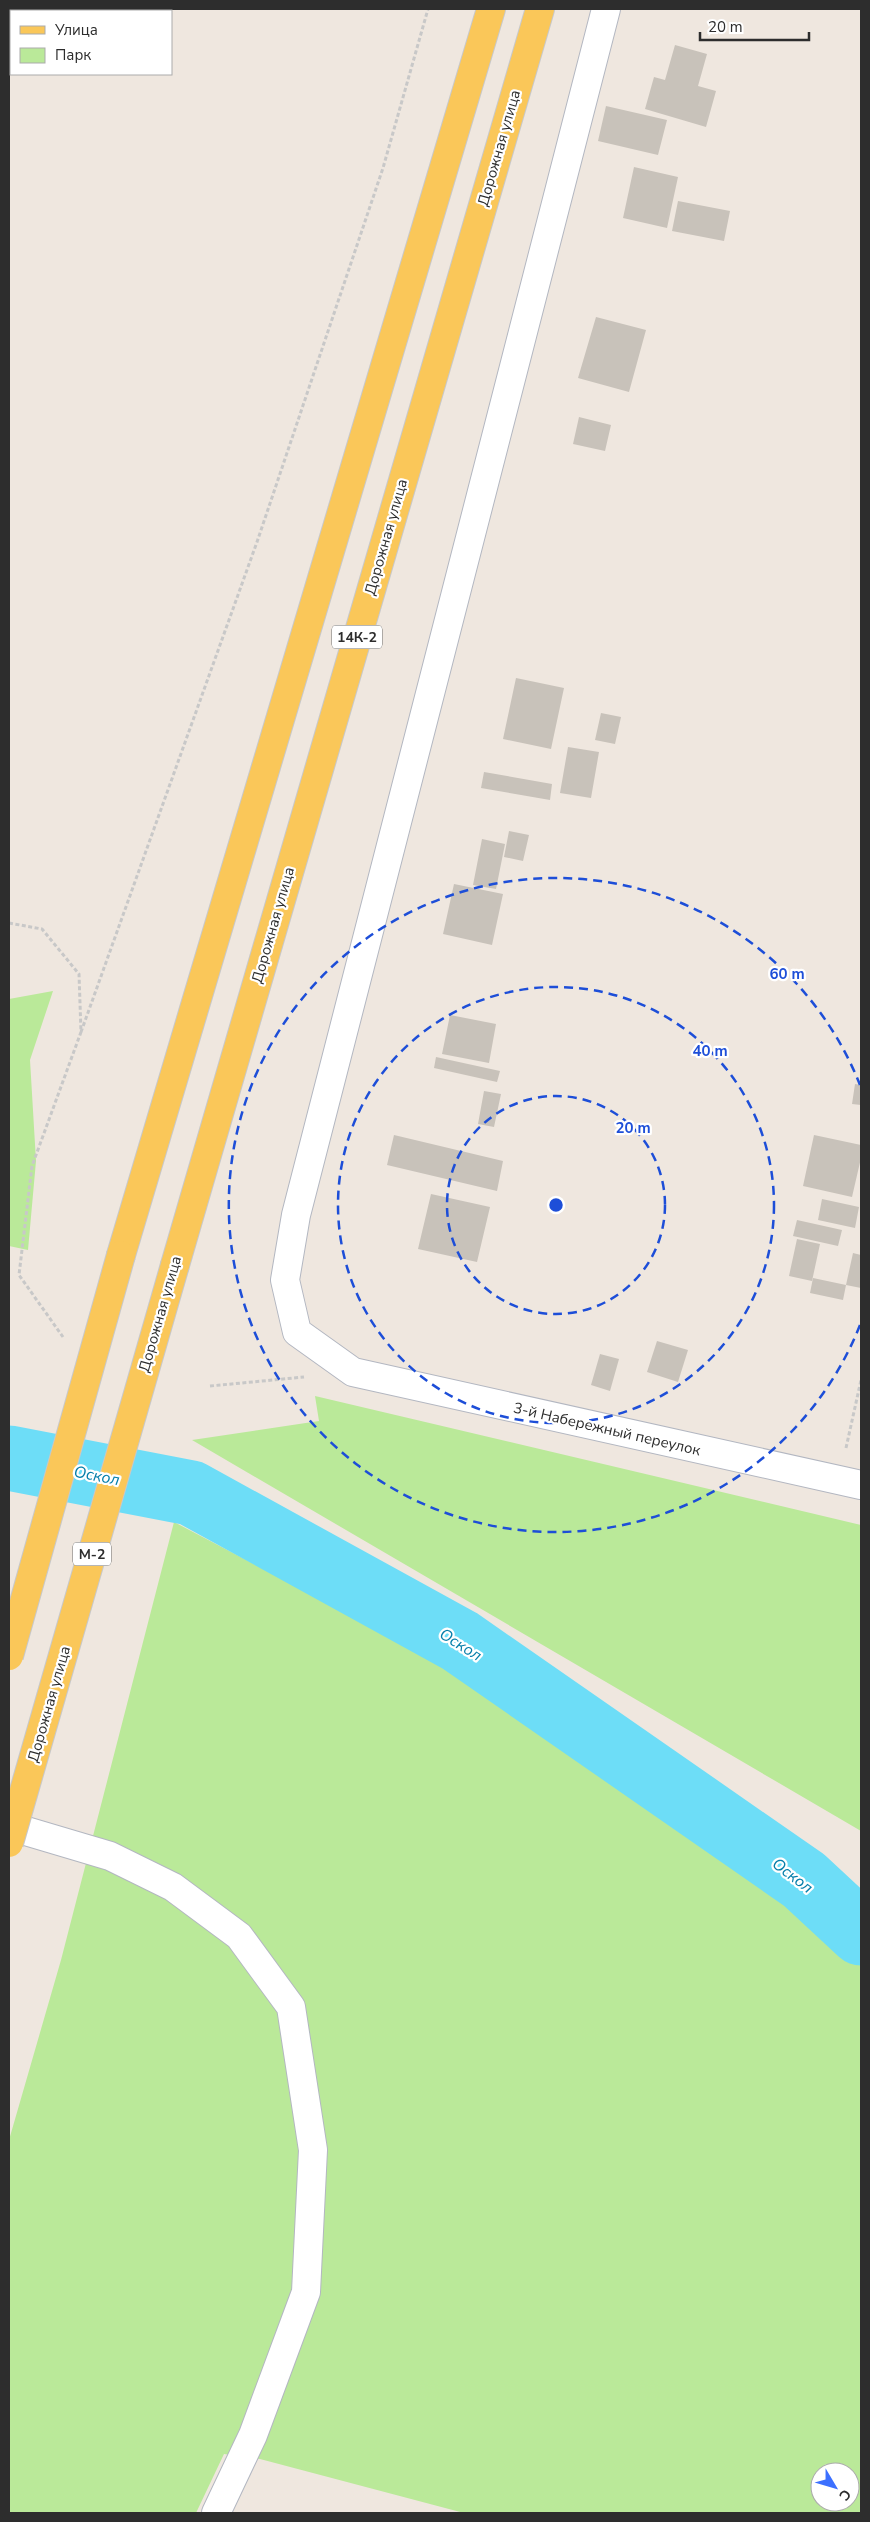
<svg xmlns="http://www.w3.org/2000/svg" width="870" height="2522" font-family="'Nunito Sans',sans-serif">
<rect width="100%" height="100%" fill="#efe7df"/>
<path fill="#bae999" fill-rule="evenodd" d="M53,991L30,1060L36,1161L28,1250L9,1246V999Z
M315,1396L861,1525V1831L192,1440L319,1421Z
M174,1522L496,1691L726,1852L861,1963V2513H464L260,2459L224,2454L196,2513H9V2140L61,1960ZM820,2472H850V2502H820Z"/>
<g fill="none" stroke-linecap="round" stroke-linejoin="round">
<path stroke="#6dddf7" stroke-width="65" d="M9,1458L191,1493L460,1641L804,1880L861,1933"/>
</g>
<path fill="#c8c2ba" d="M675,45L707,54L698,86L716,91L706,127L645,109L654,77L665,80Z
M606,106L667,120L658,155L598,141Z
M634,167L678,177L667,228L623,218Z
M678,201L730,211L724,241L672,231Z
M596,317L646,330L629,392L578,378Z
M579,417L611,425L605,451L573,444Z
M516,678L564,688L551,749L503,739Z
M601,713L621,717L615,744L595,740Z
M568,747L599,752L591,798L560,793Z
M484,772L552,784L550,800L481,788Z
M509,831L529,835L523,861L504,857Z
M482,839L505,844L496,889L473,885Z
M454,884L503,894L492,945L443,934Z
M450,1015L496,1024L489,1063L442,1054Z
M436,1057L500,1071L497,1082L434,1068Z
M855,1084L861,1085V1105L852,1104Z
M484,1091L501,1094L494,1127L478,1124Z
M394,1135L503,1161L497,1191L387,1165Z
M814,1135L861,1145V1158L852,1197L803,1186Z
M431,1194L490,1207L477,1262L418,1249Z
M822,1199L859,1207L855,1228L818,1220Z
M797,1220L842,1230L838,1246L793,1236Z
M797,1239L820,1244L812,1281L789,1276Z
M853,1253L861,1255V1288L846,1285Z
M813,1278L846,1285L843,1300L810,1293Z
M657,1341L688,1350L678,1382L647,1372Z
M600,1354L619,1359L610,1391L591,1385Z"/>
<g fill="none" stroke-linecap="round" stroke-linejoin="round">
<g stroke="#b3b7c1" stroke-width="30">
<path id="minor" d="M606,9L296,1215L285,1280L297,1332L353,1372L861,1485
M9,1826L110,1856L173,1887L239,1936L291,2007L313,2150L306,2292L253,2435L216,2513"/>
</g>
<g stroke="#c8c8c8" stroke-width="30">
<path id="major" d="M121,1255L491,9
M175,1265L540,9"/>
</g>
<path stroke="#c8c8c8" stroke-width="3" stroke-dasharray="4 2.5" stroke-linecap="butt" d="M9,923L42,929L79,974L81,1032L32,1166L19,1275L63,1337
M81,1032L257,542L383,168L428,9
M210,1386L304,1377
M846,1448L861,1380"/>
<use href="#minor" stroke="#fff" stroke-width="28"/>
<use href="#major" stroke="#fac759" stroke-width="28"/>
<g stroke="#c8c8c8" stroke-width="30" stroke-linecap="butt">
<path id="major-bridge" d="M9,1656L121,1255
M9,1843L175,1265"/>
</g>
<use href="#major-bridge" stroke="#fac759" stroke-width="28"/>
</g>
<g fill="none" stroke="#1d4ed8" stroke-width="2.5" stroke-dasharray="9 6">
<circle cx="556" cy="1205" r="109"/>
<circle cx="556" cy="1205" r="218"/>
<path d="M860 1325A327 327 0 1 1 860 1085"/>
</g>
<g text-anchor="middle" stroke-width="4.5" stroke-linejoin="round" paint-order="stroke">
<g fill="#fff" stroke="#6c6c6c" stroke-width="1">
<rect x="332" y="625.5" width="50" height="23" rx="4"/>
<rect x="73" y="1542.5" width="38" height="23" rx="4"/>
</g>
<g font-size="14" font-weight="bold" fill="#2d2d2d">
<text x="357" y="642">14К-2</text>
<text x="92" y="1559">М-2</text>
</g>
<g font-size="15" fill="#2d2d2d" stroke="#fff">
<text transform="translate(499 148) rotate(-74)" y="5">Дорожная улица</text>
<text transform="translate(386 537) rotate(-74)" y="5">Дорожная улица</text>
<text transform="translate(273 925) rotate(-74)" y="5">Дорожная улица</text>
<text transform="translate(160 1314) rotate(-74)" y="5">Дорожная улица</text>
<text transform="translate(607 1429) rotate(13)" y="5">3-й Набережный переулок</text>
<text transform="translate(49 1704) rotate(-74)" y="5">Дорожная улица</text>
</g>
<g font-size="16" font-style="italic" fill="#057eaa" stroke="#fff">
<text transform="translate(97 1475) rotate(11)" y="6">Оскол</text>
<text transform="translate(461 1644) rotate(32)" y="6">Оскол</text>
<text transform="translate(793 1875) rotate(37)" y="6">Оскол</text>
</g>
</g>
<circle cx="556" cy="1205" r="8" fill="#1d4ed8" stroke="#fff" stroke-width="2.5"/>
<g font-size="15" text-anchor="middle" font-weight="bold" fill="#1d4ed8" stroke="#fff" stroke-width="4.5" stroke-linejoin="round" paint-order="stroke">
<text x="787" y="979">60 m</text>
<text x="710" y="1056">40 m</text>
<text x="633" y="1133">20 m</text>
</g>
<rect width="870" height="2522" fill="none" stroke="#2d2d2d" stroke-width="20"/>
<rect x="10" y="10" width="162" height="65" fill="#ffffff" stroke="#ababab"/>
<rect x="20" y="26" width="25" height="8" fill="#fac759" stroke="#ababab"/>
<text x="55" y="35" font-size="15" fill="#2d2d2d">Улица</text>
<rect x="20" y="48" width="25" height="15" fill="#bae999" stroke="#ababab"/>
<text x="55" y="60" font-size="15" fill="#2d2d2d">Парк</text>
<g transform="translate(835 2487) rotate(128)"><circle r="24" fill="#ffffff" stroke="#ababab"/>
<path d="M0-4L9 19L0 12L-9 19Z" fill="#3c70ff"/>
<text y="-8" font-size="14" font-weight="bold" text-anchor="middle" fill="#2d2d2d">С</text>
</g>
<path d="M700 32v8h109v-8" fill="none" stroke="#2d2d2d" stroke-width="2.5"/>
<text x="708" y="32" font-size="15" fill="#2d2d2d" stroke="#ffffff" stroke-width="4" paint-order="stroke">20 m</text>
</svg>
